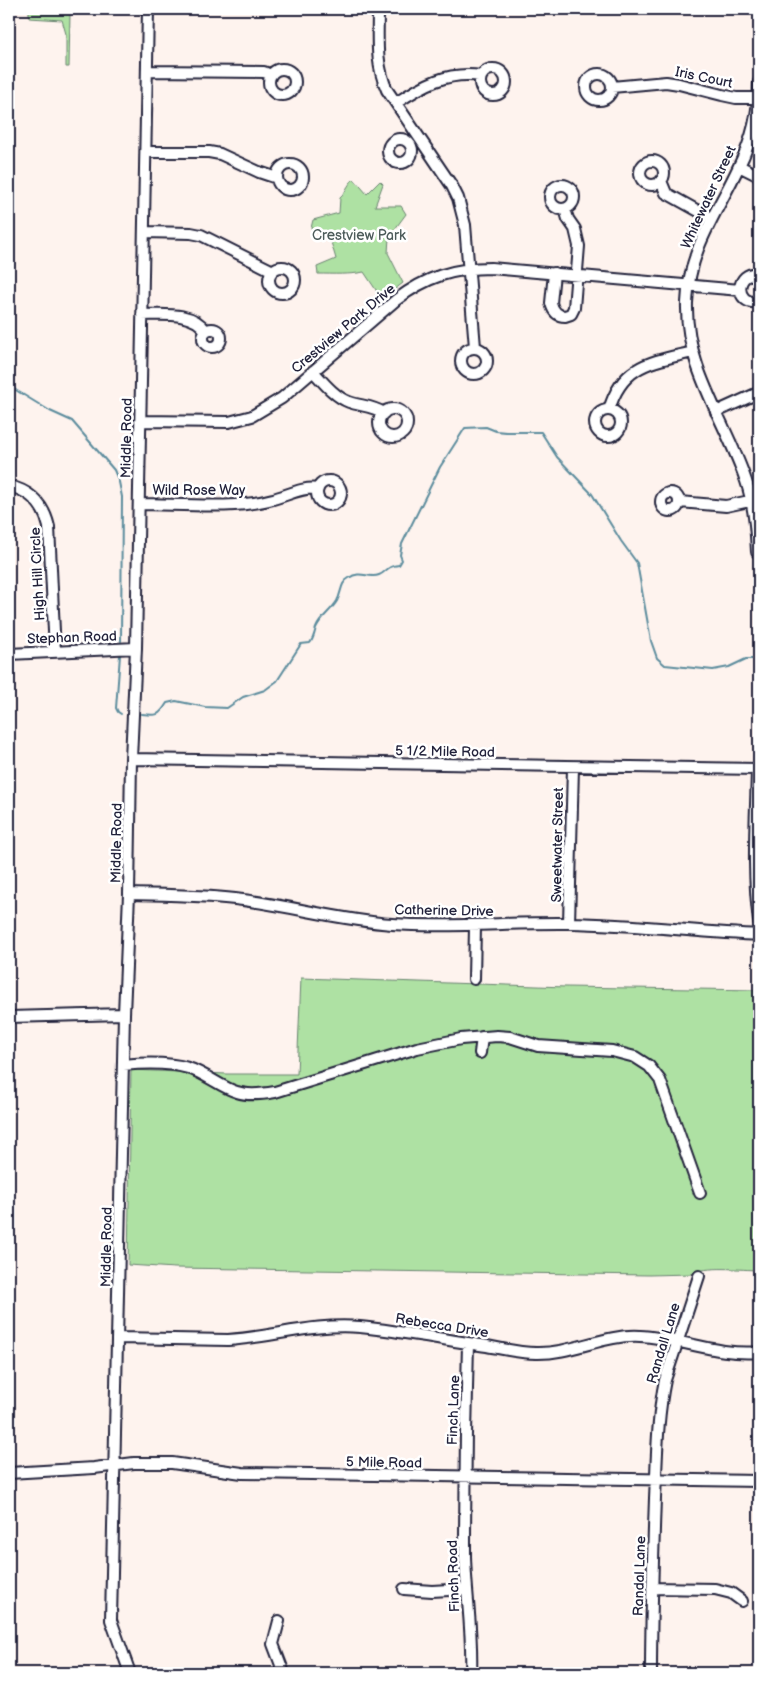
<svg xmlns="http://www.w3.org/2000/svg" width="768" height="1682" font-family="'Balsamiq Sans',sans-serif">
<rect width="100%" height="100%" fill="#fef3ee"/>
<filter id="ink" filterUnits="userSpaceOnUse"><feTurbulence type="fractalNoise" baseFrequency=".02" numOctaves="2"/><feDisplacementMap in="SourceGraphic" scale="10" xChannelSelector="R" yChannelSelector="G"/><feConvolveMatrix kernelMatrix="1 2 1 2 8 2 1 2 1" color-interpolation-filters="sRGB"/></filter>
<g filter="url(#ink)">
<path fill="#aee1a3" stroke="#68826f" d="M29,9L70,13L69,67H66V34L62,20L29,18Z
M354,179L367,194L380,181L383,184L375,206H401L406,214L389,237L388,253L403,283L382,299L364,272C350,275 333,274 318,274L317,267L336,259L331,242L311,228L313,220L339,213L340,198C346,193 346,186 354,179Z
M301,978L566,987L759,990V1270C743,1270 704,1265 692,1274L649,1275L175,1268L128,1265L131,1070L227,1074H297Z"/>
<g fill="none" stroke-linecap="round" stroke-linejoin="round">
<path stroke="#5c8c9d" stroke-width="2" d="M9,386L50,411L72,421L114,470L119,482L122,497L121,641
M120,655L116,708L118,712L121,714
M142,714C157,716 159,716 167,703L176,701L205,707L227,708L243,697L265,690L277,681L301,644L310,643C314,638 314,634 316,628C320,618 331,611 337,601C342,592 340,583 349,578C360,570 369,579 379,575C387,572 386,566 399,565L402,560L400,555L402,544L440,467L465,428L486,427L496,431L506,432H541L557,457L592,494L621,541L637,563L651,641L657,658L665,665L713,670L729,667L746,659H759"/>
<g stroke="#22223b" stroke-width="14">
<path id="minor" d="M378,9C378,37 375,64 387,90L452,186L458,198L465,225L475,347
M480 82a13 13 0 1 1 26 0a13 13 0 1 1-26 0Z
M269 82a13 13 0 1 1 26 0a13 13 0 1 1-26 0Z
M147,71L264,72L271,75
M586 87a13 13 0 1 1 26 0a13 13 0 1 1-26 0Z
M612,87L666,82L679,84L722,95L736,98H759
M396,103C423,85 447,71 481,76
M388 151a12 12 0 1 1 24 0a12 12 0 1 1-24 0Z
M146,152H209L220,154L259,172L277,178
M640 173a12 12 0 1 1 24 0a12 12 0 1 1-24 0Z
M277 177a13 13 0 1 1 26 0a13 13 0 1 1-26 0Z
M739,166L759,176
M661,181L666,193L711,218
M550 197a12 12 0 1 1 24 0a12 12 0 1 1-24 0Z
M144,232L191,233L201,235L273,271
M269 280a13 13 0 1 1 26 0a13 13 0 1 1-26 0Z
M554,273L551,303C553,311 557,316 565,316L571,314L574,308L579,246L575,229L568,219L565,209
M759,274C735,270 733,306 759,302
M142,315C163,315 193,311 206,331
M203 338a9 9 0 1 1 18 0a9 9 0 1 1-18 0Z
M461 361a13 13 0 1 1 26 0a13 13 0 1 1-26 0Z
M313,371C323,382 335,397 349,402C361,406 373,406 384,413
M379 423a14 14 0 1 1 28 0a14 14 0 1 1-28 0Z
M609,410C622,364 652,362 693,352
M595 423a13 13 0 1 1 26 0a13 13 0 1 1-26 0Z
M716,412L758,393
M140,421L229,422L252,416L282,398L396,300C426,277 453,268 491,268L740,290
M317 493a12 12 0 1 1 24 0a12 12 0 1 1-24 0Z
M9,486C31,491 44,505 49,527L55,652
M661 502a9 9 0 1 1 18 0a9 9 0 1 1-18 0Z
M680,502L726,506L759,499
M139,504C180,504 234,510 273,499C286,496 304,486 318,489
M757,552C756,528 754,504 746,481C726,421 685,368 687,303C689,247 717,214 739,166C752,140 759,111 759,82
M9,654L136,648
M131,759L759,769
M757,769C756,820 752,871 759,921
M129,894C165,895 200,895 235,899C288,905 339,920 392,924C452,928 511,922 570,923C634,924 696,932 759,935
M569,923L573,767
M474,979L475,926
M9,1017L124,1014
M480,1053L482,1037
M123,1065C144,1063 168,1062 188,1068C205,1073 222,1088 237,1092C249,1096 263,1094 275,1092L417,1048L461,1039L497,1036L510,1037L538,1046L612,1051L635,1057L649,1066L660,1080L700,1193
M118,1338L228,1340C273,1337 314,1323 360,1327C402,1331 445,1340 487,1346C503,1349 520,1353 536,1353C572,1354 604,1334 640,1336C680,1338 718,1356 759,1352
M468,1343C466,1414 465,1485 465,1556C466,1595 473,1634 471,1673
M9,1473L94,1468L134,1463H172L242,1473L759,1481
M652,1588L715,1589L731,1593L742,1601
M404,1589L432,1591L466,1589
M279,1621L273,1644L284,1673
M130,1673L111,1620L124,1014L129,894L131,759L136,648L148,9
M651,1673C651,1615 653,1556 655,1498C657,1458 657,1418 665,1380L699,1276"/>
</g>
<use href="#minor" stroke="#fff" stroke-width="10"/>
</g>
</g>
<g text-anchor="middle" stroke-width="5" stroke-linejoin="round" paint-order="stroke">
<g font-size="14" fill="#22223b" stroke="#fff">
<text transform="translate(704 77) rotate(12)" y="5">Iris Court</text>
<text transform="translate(708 197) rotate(-65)" y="5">Whitewater Street</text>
<text transform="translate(343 328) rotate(-40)" y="5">Crestview Park Drive</text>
<text transform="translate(126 438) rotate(-89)" y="5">Middle Road</text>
<text x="199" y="495">Wild Rose Way</text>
<text transform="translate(37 574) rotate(-93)" y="5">High Hill Circle</text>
<text transform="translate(72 637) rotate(-2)" y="5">Stephan Road</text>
<text transform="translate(445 751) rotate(1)" y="5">5 1/2 Mile Road</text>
<text transform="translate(116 843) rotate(-89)" y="5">Middle Road</text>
<text transform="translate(557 845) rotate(-89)" y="5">Sweetwater Street</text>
<text transform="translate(444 910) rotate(1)" y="5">Catherine Drive</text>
<text transform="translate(106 1247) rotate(-89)" y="5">Middle Road</text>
<text transform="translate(442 1325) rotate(9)" y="5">Rebecca Drive</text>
<text transform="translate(663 1343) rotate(-73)" y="5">Randall Lane</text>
<text transform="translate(453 1410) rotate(-88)" y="5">Finch Lane</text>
<text transform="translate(384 1462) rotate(1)" y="5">5 Mile Road</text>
<text transform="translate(453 1576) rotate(-92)" y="5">Finch Road</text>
<text transform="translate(639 1576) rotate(-88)" y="5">Randal Lane</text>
</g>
<g font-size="14" fill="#4c5b5a" stroke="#fff">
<text x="359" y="240">Crestview Park</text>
</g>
</g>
<rect width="768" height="1682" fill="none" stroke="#fff" stroke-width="30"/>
<rect x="15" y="15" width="738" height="1652" fill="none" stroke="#22223b" stroke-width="2" filter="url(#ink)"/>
</svg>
